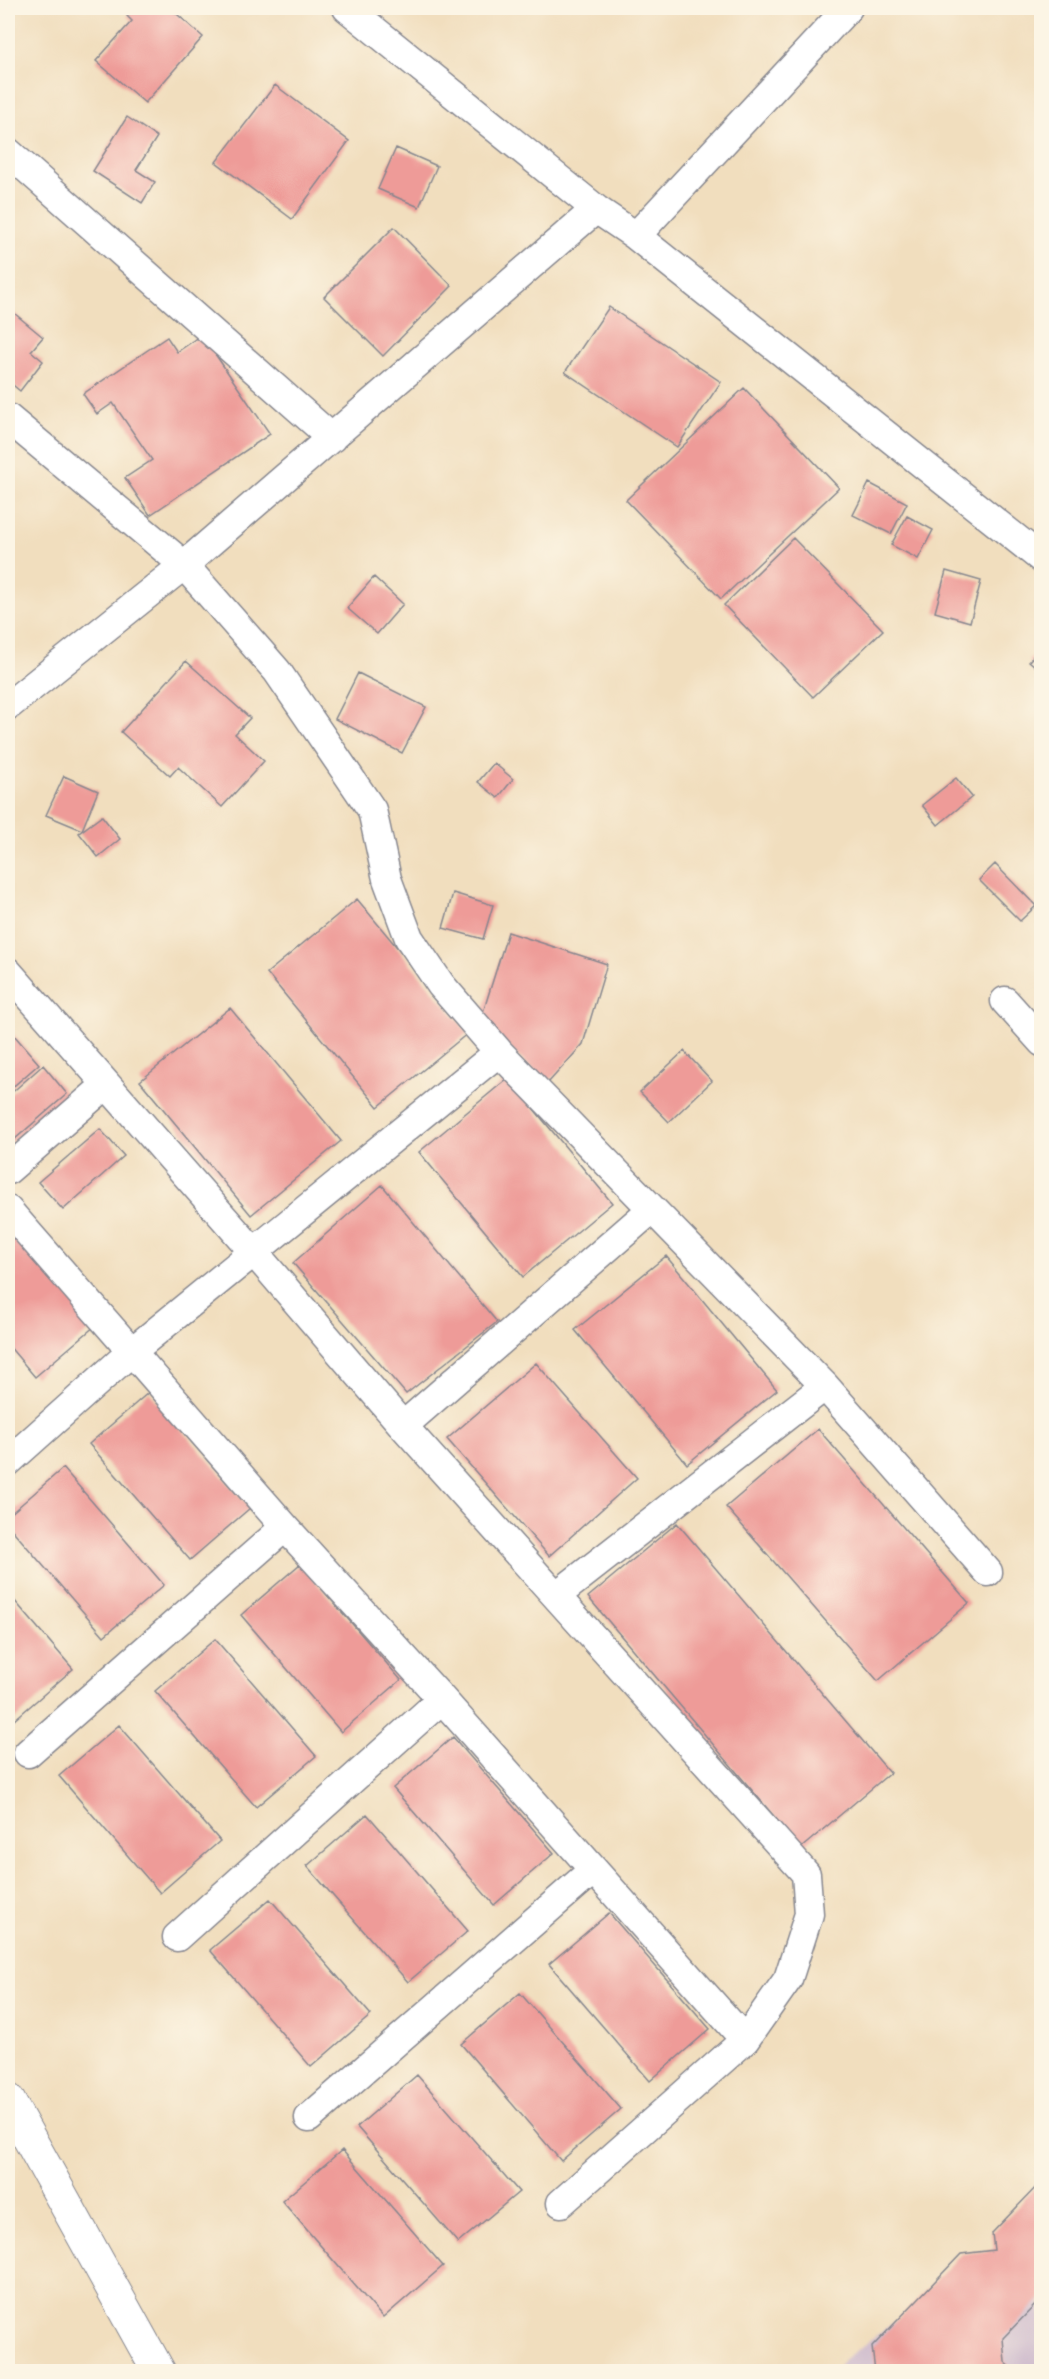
<svg xmlns="http://www.w3.org/2000/svg" width="1049" height="2379" font-family="'Shantell Sans',sans-serif">
<rect width="100%" height="100%" fill="#fcf5e5"/>
<filter id="ink" filterUnits="userSpaceOnUse"><feTurbulence type="fractalNoise" baseFrequency=".0167" numOctaves="2"/><feDisplacementMap in="SourceGraphic" scale="12" xChannelSelector="R" yChannelSelector="G"/><feConvolveMatrix kernelMatrix="1 2 1 2 8 2 1 2 1" color-interpolation-filters="sRGB"/></filter>
<filter id="wash" filterUnits="userSpaceOnUse"><feTurbulence type="fractalNoise" baseFrequency=".008" numOctaves="4" result="noise"/><feDisplacementMap in="SourceGraphic" scale="24" xChannelSelector="R" yChannelSelector="G"/><feGaussianBlur stdDeviation="1.35" result="paint"/><feColorMatrix in="noise" values="0 0 0 0 0 0 0 0 0 0 0 0 0 0 0 0 0 1.4 0 .05"/><feComposite in="paint" operator="in"/></filter>
<g filter="url(#wash)">
<rect width="100%" height="100%" fill="#f1debe"/>
<path fill="#d0bdce" d="M1041,2213V2371L836,2372L842,2361Z"/>
<g id="blocks">
<path fill="#ee9b98" d="M135,8H170L203,37L145,103L96,61L132,21L127,16Z
M275,85L349,141L292,219L216,162Z
M127,117L157,137L136,170L155,182L142,203L93,171Z
M396,148L437,166L419,207L378,189Z
M394,227L452,286L383,356L324,297Z
M609,307L721,382L677,447L565,372Z
M8,308L43,337L31,351L43,361L20,391L8,381Z
M202,335L270,434L150,515L125,478L152,460L113,403L97,414L83,394L167,337L177,352Z
M744,388L839,488L721,599L626,500Z
M869,483L907,503L891,534L853,515Z
M907,516L933,530L918,559L891,545Z
M793,538L883,630L813,697L724,605Z
M946,571L981,581L970,622L935,612Z
M374,577L403,604L377,634L347,608Z
M1042,647V672L1029,661Z
M186,661L250,718L235,734L264,761L222,807L178,767L170,776L121,732Z
M358,673L426,707L402,753L335,719Z
M494,763L513,779L498,798L478,782Z
M64,776L98,791L82,830L46,815Z
M956,778L972,797L938,825L922,805Z
M102,816L120,839L98,857L79,833Z
M995,864L1036,906L1020,921L979,880Z
M453,893L493,905L483,939L443,928Z
M357,899L468,1033L378,1107L267,973Z
M508,932L607,964L583,1044L548,1083L480,1022Z
M230,1008L341,1141L251,1215L140,1081Z
M14,1035L39,1064L8,1091V1041Z
M684,1051L712,1081L669,1122L640,1092Z
M43,1065L67,1094L8,1145V1096Z
M508,1078L612,1203L523,1277L419,1152Z
M100,1129L124,1156L63,1210L38,1182Z
M382,1185L497,1322L406,1394L293,1263Z
M8,1224L95,1326L35,1377L8,1345Z
M666,1256L777,1390L687,1464L575,1330Z
M536,1363L637,1478L549,1556L447,1439Z
M149,1392L250,1508L190,1560L89,1444Z
M818,1429L969,1603L878,1681L726,1507Z
M63,1468L164,1585L104,1636L8,1525V1516Z
M677,1523L890,1773L801,1848L588,1597Z
M300,1564L401,1680L341,1732L241,1615Z
M8,1593L73,1669L13,1721L8,1714Z
M215,1639L316,1756L256,1807L155,1691Z
M119,1725L220,1841L160,1893L59,1776Z
M453,1737L554,1853L494,1905L393,1788Z
M367,1814L468,1931L408,1982L307,1866Z
M270,1899L371,2015L311,2067L210,1950Z
M609,1913L710,2029L650,2081L549,1964Z
M520,1993L621,2109L561,2161L461,2044Z
M417,2075L519,2192L458,2243L357,2127Z
M342,2150L443,2266L383,2318L282,2201Z
M1040,2183L1042,2298L1003,2338L1005,2362L1016,2372H875L872,2347L961,2254L994,2250L992,2233Z"/>
</g>
</g>
<g filter="url(#ink)">
<use href="#blocks" fill-opacity="0" stroke="#86868e" stroke-width="1.5"/>
<g fill="none" stroke-linecap="round" stroke-linejoin="round">
<g stroke="#86868e" stroke-width="31">
<path id="minor" d="M347,8L596,209L636,236L1042,559
M8,152L332,438
M636,236L848,8
M8,418L184,565L277,671L372,810L387,879L409,938L441,985L499,1052L825,1386L988,1572
M8,706L184,565L596,209
M8,972L253,1251L403,1426L806,1874L809,1914L788,1979L745,2040L561,2203
M1005,1001L1042,1042
M8,1170L106,1085
M8,1210L285,1527L442,1699L745,2040
M403,1426L652,1209
M8,1462L131,1352L499,1052
M557,1595L825,1386
M28,1753L285,1527
M177,1937L442,1699
M309,2118L592,1871"/>
</g>
<g stroke="#86868e" stroke-width="35">
<path id="tertiary" d="M8,2100L159,2372"/>
</g>
<use href="#minor" stroke="#fff" stroke-width="28"/>
<use href="#tertiary" stroke="#fff" stroke-width="33"/>
</g>
</g>
<rect width="1049" height="2379" fill="none" stroke="#fcf5e5" stroke-width="30"/>
</svg>
